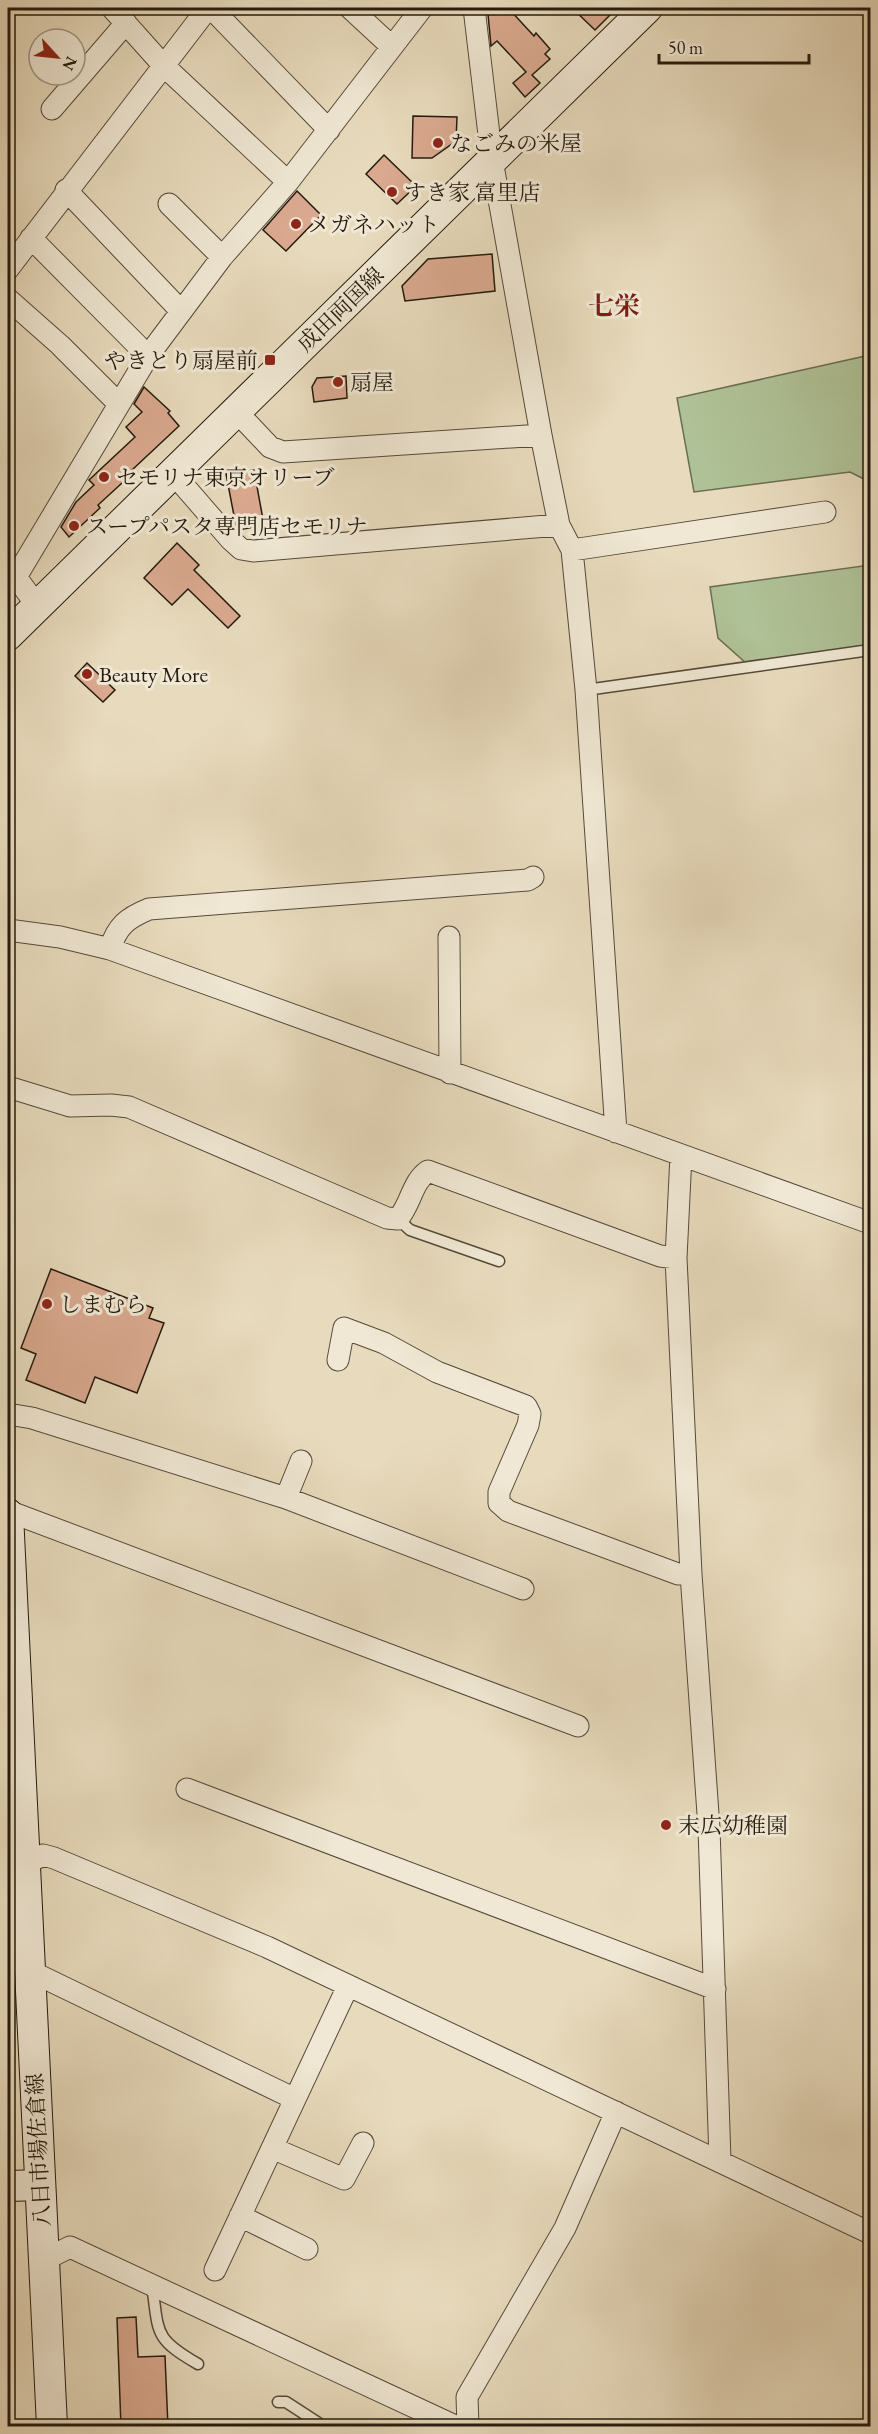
<svg xmlns="http://www.w3.org/2000/svg" width="878" height="2434" font-family="'EB Garamond','Noto Serif JP',serif">
<rect width="100%" height="100%" fill="#e8dbbd"/>
<filter id="stains"><feTurbulence type="fractalNoise" baseFrequency=".00333" numOctaves="4"/><feColorMatrix values="0 0 0 0 .2 0 0 0 0 .09 0 0 0 0 .02 0 0 0 .5 -.17"/></filter>
<radialGradient id="worn" r=".72"><stop offset=".6" stop-color="#630" stop-opacity="0"/><stop offset="1" stop-color="#630" stop-opacity=".3"/></radialGradient>
<path fill="#afc196" stroke="#6a6e52" stroke-width="1.5" d="M870,355V534L866,480L850,472L694,492L677,398Z
M870,565V645L747,664L718,638L710,587Z"/>
<path fill="#daa98f" stroke="#241a0e" stroke-width="1.5" d="M495,8H508L534,36L536,33L550,49L545,54L550,59L532,75L540,83L525,97L513,83L526,72L497,41L491,46L488,14Z
M572,8H617L595,30Z
M413,116L457,117L456,141L432,158H412Z
M384,155L416,186L397,204L366,174Z
M297,191L321,215L286,251L263,230Z
M492,254L495,291L405,301L402,286L428,259Z
M346,376L347,398L314,402L312,387L317,378Z
M144,387L170,411L168,413L179,426L132,470L134,472L98,505L100,508L69,537L61,527L76,502L94,485L89,480L135,437L126,427L142,412L134,404Z
M254,470L264,525L239,530L236,526L226,474Z
M177,543L199,565L194,570L240,616L228,628L188,589L172,605L144,578Z
M87,663L115,690L103,702L75,676Z
M51,1269L153,1308L149,1318L164,1323L137,1393L95,1377L85,1403L26,1380L36,1354L21,1348Z
M136,2317L138,2357L165,2356L168,2427H121L117,2318Z"/>
<g fill="none" stroke-linecap="round" stroke-linejoin="round">
<g stroke="#554a3a" stroke-width="13">
<path id="lane" d="M586,690L870,650
M398,1219L410,1230L499,1261
M152,2285C159,2333 153,2338 198,2364
M278,2402H286L323,2426"/>
</g>
<g stroke="#554a3a" stroke-width="23">
<path id="street" d="M112,8L163,65L288,182
M211,8L329,130
M350,8L391,46
M474,8L492,160L541,435L559,525L572,550L586,690L616,1132
M52,109L126,23
M66,190L181,311
M169,204L222,257
M31,238L148,356
M8,269L208,8
M8,299L60,345L119,404
M236,411L270,447L283,452L541,435
M172,472L231,540L241,549L253,551L559,525
M572,550L825,512
M38,607L16,577L148,356L222,257L288,182L422,8
M8,930L60,937L110,949L870,1223
M449,937L450,1073
M110,949C117,926 127,918 149,909L528,880L533,877
M8,1087L70,1106L111,1105L129,1107L387,1218L398,1219C411,1204 412,1182 428,1171L660,1256L676,1258
M681,1155L676,1258L691,1574L709,1828L720,2160
M338,1360L344,1328L384,1343L437,1372L526,1406L530,1414L528,1425L499,1492V1503L508,1511L678,1574H691
M8,1414L32,1418L286,1498L523,1589
M286,1498L301,1461
M8,1511L578,1726
M187,1789L715,1989
M24,1865L43,1855L54,1858L267,1947L870,2233
M28,1970L295,2099
M272,2148L344,2179L363,2143
M240,2216L307,2249
M42,2256H52L70,2247L455,2426
M215,2270L348,1986
M468,2426L467,2397L565,2228L616,2112"/>
</g>
<g stroke="#241a0e" stroke-width="32">
<path id="secondary" d="M8,635L647,8
M8,1514L52,2426
M8,2186L40,2185"/>
</g>
<use href="#lane" stroke="#f0e8d4" stroke-width="10"/>
<use href="#street" stroke="#f0e8d4" stroke-width="21"/>
<use href="#secondary" stroke="#f0e8d4" stroke-width="30"/>
</g>
<g fill="#8f2418" stroke="#f0e8d4" stroke-width="2">
<circle cx="438" cy="143" r="6"/>
<circle cx="392" cy="192" r="6"/>
<circle cx="296" cy="224" r="6"/>
<rect x="264" y="354" width="12" height="12" rx="3"/>
<circle cx="338" cy="382" r="6"/>
<circle cx="104" cy="477" r="6"/>
<circle cx="74" cy="526" r="6"/>
<circle cx="87" cy="674" r="6"/>
<circle cx="47" cy="1304" r="6"/>
<circle cx="666" cy="1825" r="6"/>
</g>
<g text-anchor="middle" stroke-width="6" stroke-linejoin="round" paint-order="stroke">
<g font-size="22" fill="#241a0e" stroke="#f0e8d4" text-anchor="start">
<text x="450" y="151">なごみの米屋</text>
<text x="404" y="200">すき家 富里店</text>
<text x="308" y="232">メガネハット</text>
<text x="258" y="368" text-anchor="end">やきとり扇屋前</text>
<text x="350" y="390">扇屋</text>
<text x="116" y="485">セモリナ東京オリーブ</text>
<text x="86" y="534">スープパスタ専門店セモリナ</text>
<text x="99" y="682">Beauty More</text>
<text x="59" y="1312">しまむら</text>
<text x="678" y="1833">末広幼稚園</text>
</g>
<g font-size="22" fill="#241a0e" stroke="#f0e8d4">
<text transform="translate(340 309) rotate(-44)" y="8">成田両国線</text>
<text transform="translate(38 2150) rotate(-93)" y="8">八日市場佐倉線</text>
</g>
<g font-size="26" font-weight="bold" fill="#7a1f14" stroke="#f0e8d4">
<text x="614" y="315">七栄</text>
</g>
</g>
<rect width="878" height="2434" fill="none" stroke="#e8dbbd" stroke-width="30"/>
<rect x="9" y="9" width="860" height="2416" fill="none" stroke="#241a0e" stroke-width="3"/>
<rect x="15" y="15" width="848" height="2404" fill="none" stroke="#241a0e" stroke-width="1.5"/>
<g transform="translate(57 57) rotate(117)"><circle r="28" fill="#f0e8d4" stroke="#9e9685" stroke-width="1.5"/>
<path d="M0-4.5L10 22L0 15L-10 22Z" fill="#8f2418"/>
<text y="-9" font-size="16" font-weight="bold" text-anchor="middle" fill="#241a0e">N</text>
</g>
<path d="M659 54v9h150v-9" fill="none" stroke="#241a0e" stroke-width="3"/>
<text x="668" y="54" font-size="18" fill="#241a0e" stroke="#f0e8d4" stroke-width="4.5" paint-order="stroke">50 m</text>
<rect width="100%" height="100%" filter="url(#stains)"/>
<rect width="100%" height="100%" fill="url(#worn)"/>
</svg>
